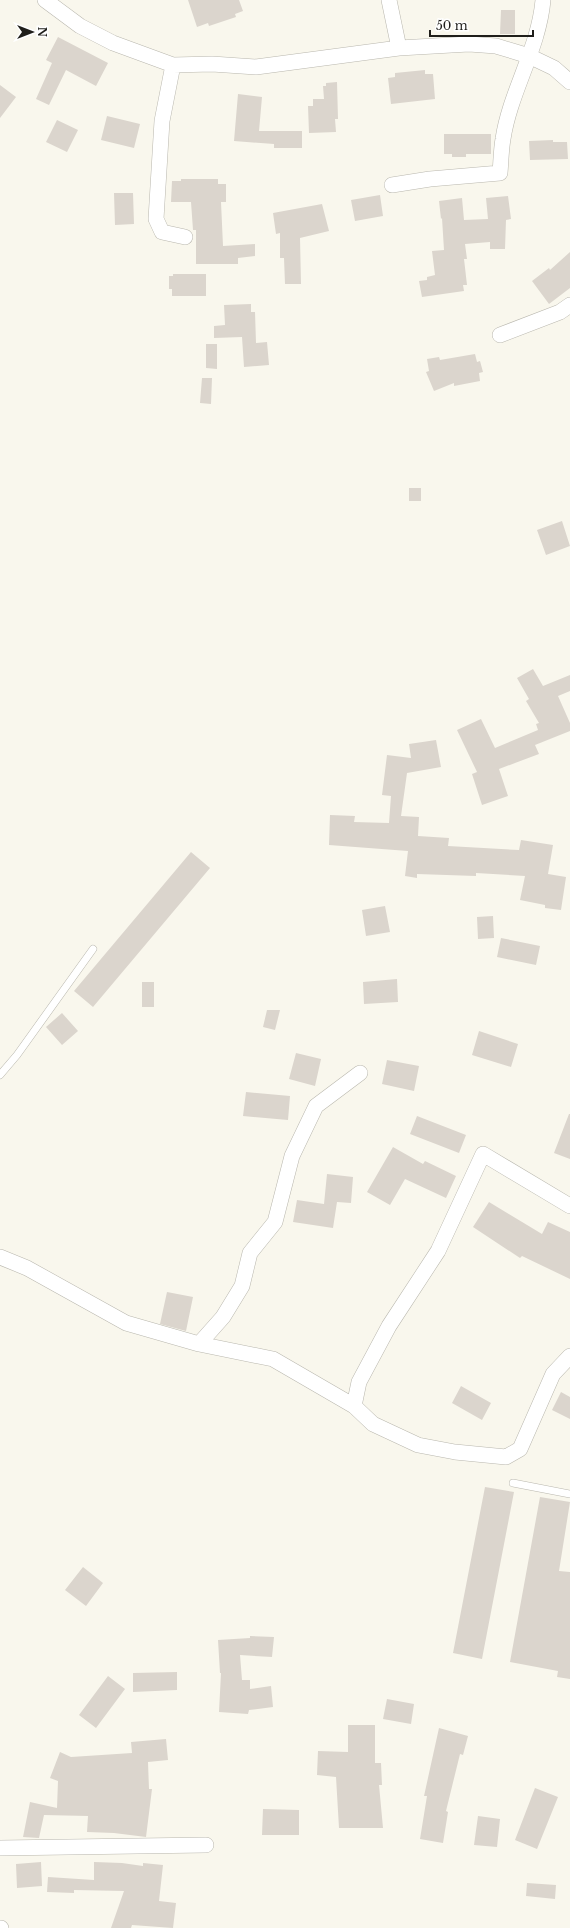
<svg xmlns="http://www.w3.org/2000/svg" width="570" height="1928" font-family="'Libre Baskerville',serif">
<rect width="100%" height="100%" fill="#f9f7ed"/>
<path fill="#dbd5cd" d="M188,0H239L243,11L235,14L236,17L209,26L208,23L197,27Z
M501,10H515V34H500Z
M58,37L108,63L96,86L66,70L49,105L36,99L52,63L46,60Z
M425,70V74H433L435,99L391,104L388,78L395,77V73Z
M337,82L338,119H335L336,132L309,133L308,106H313V99H324L323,86H326V83Z
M0,85L16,97L0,118Z
M238,94L262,97L259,131H302V148H274V144L234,141Z
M107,116L140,124L134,148L101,140Z
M57,120L78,130L67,152L46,142Z
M444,134H491V154H466V157H452V154H444Z
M553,140V142H567L568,159L530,160L529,141Z
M181,179H218V184H226V202H221L223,246L255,244V256L238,258V264H196V230H193L191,202H171L172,181H181Z
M114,193H133L134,224L115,225Z
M380,195L383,216L355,221L351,200Z
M508,196L511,219L506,220L505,249H490V242L465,244L467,259H464L467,285H463L464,291L422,297L419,281L427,280V277L435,275L432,251L444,250L442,218L441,219L439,201L462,198L464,220L488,219L486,198Z
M322,204L329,231L300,238L301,284H285L284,258H280V233L276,234L273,213Z
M570,252V288L549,304L532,281L549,268L550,270Z
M173,274H206V296H172V289H169V276H173Z
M251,304V312H255L256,343L267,342L269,365L244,367L242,337L214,338V326L225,325L224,305Z
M206,344H217V369L206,368Z
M475,354L477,362L480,361L483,372L479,373L480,381L454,386V383L434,391L426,372L429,371L427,359L439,357L440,360Z
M202,378H212L211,404L200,403Z
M409,488H421V501H409Z
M562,521L570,546L546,555L537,530Z
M533,669L543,686L570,675V691L558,696L570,723V731L535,745L539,754L499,769L508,796L482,805L472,774L477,772L457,730L481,719L495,748L538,730L536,724L539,723L526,701L529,699L517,678Z
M436,740L441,767L407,773L401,816L419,817L418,836L449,838L448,846L519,850L521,840L553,845L548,874L566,877L561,910L545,908V905L520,900L525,876L476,873V876L417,874V878L405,876L408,851L329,845L330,815L355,816L354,822L389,823L391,796L382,795L387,755L411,758L409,744Z
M191,852L210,868L93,1007L74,991Z
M385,906L390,932L366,936L362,910Z
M493,916L494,938L478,939L477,917Z
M501,938L540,946L536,965L497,957Z
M397,979L398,1002L364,1004L363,982Z
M142,982H154V1007H142Z
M267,1010H280L275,1030L263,1027Z
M62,1013L78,1031L62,1045L46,1027Z
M479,1031L518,1044L511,1067L472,1055Z
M296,1053L321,1059L315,1086L289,1079Z
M387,1060L419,1066L414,1091L382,1084Z
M246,1092L290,1096L288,1120L243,1116Z
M569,1114H570V1159L554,1153Z
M417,1116L466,1135L459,1153L410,1134Z
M393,1147L423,1164L425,1161L456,1176L446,1198L405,1179L390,1205L367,1192Z
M327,1174L353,1177L351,1203L337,1202L333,1228L293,1222L297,1200L324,1204Z
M489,1202L542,1234L548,1222L570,1232V1279L522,1256L520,1258L473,1227Z
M167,1292L193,1297L186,1331L160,1324Z
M461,1386L491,1403L482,1420L452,1403Z
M561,1392L570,1397V1419L552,1410Z
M485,1487L514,1492L482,1659L453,1653Z
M540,1497L570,1502L559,1571L570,1572V1679L557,1677L558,1671L510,1662Z
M83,1567L103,1583L86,1606L65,1590Z
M250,1636L274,1637L272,1657L240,1655L242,1680H250V1689L271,1686L273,1707L249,1710L248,1714L219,1712L221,1673H220L218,1640L250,1638Z
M177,1672V1690L133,1692V1673Z
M108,1676L125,1689L96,1728L79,1715Z
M387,1699L414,1704L411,1724L383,1719Z
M348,1725H375V1763H381L382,1785H379L383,1828H339L336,1777L317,1775L318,1751L348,1752Z
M439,1728L468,1736L463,1755L460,1754L446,1811L448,1812L443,1843L420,1839L427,1796H424Z
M166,1739L168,1760L148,1762L149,1789H152L146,1837L114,1833L87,1832L88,1816L44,1815L39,1838L23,1837L30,1802L57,1808L58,1781L50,1778L60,1752L71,1757L132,1753L131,1742Z
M535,1788L558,1797L537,1849L515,1840Z
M263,1809L299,1810V1835H262Z
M478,1816L500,1819L497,1847L474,1845Z
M41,1862L42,1886L17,1888L16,1864Z
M94,1862L122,1863L143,1866V1863L163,1865L159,1901L176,1903L173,1928L132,1925L131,1928H111L124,1891L74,1890V1893L47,1892L48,1877L94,1880Z
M527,1883L556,1885L555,1899L526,1896Z"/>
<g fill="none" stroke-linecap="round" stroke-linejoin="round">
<g stroke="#b9b7ae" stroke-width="8">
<path id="service" d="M0,1075L17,1055L93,949
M513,1483L570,1494"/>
</g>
<g stroke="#b9b7ae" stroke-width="16">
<path id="minor" d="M45,0L80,26L113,43L173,65L212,64L256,67L399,48L469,44L496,46L529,56L554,68L570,82
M389,0L399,48
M173,65L162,121L156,219L162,232L185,237
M392,185L430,179L500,173C501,162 501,150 503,139C510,92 539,48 543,0
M500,335L560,312L570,305
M0,1257L27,1268L126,1323L199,1344L273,1359L354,1406L373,1424L418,1445L455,1452L506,1457L520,1449L553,1374L570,1356
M199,1344L223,1317L242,1286L250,1253L275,1222L292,1156L316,1106L360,1073
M354,1406L359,1382L389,1326L438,1251L483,1154L570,1206
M0,1848L206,1845
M0,1928H1"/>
</g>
<use href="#service" stroke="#fff" stroke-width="7"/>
<use href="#minor" stroke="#fff" stroke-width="15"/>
</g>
<g transform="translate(32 32) rotate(90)" stroke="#ffffff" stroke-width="3" paint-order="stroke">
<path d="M0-3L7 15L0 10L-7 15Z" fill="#1f1e1a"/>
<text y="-6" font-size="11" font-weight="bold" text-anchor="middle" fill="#1f1e1a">N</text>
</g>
<path d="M430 30v6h103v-6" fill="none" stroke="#1f1e1a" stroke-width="2"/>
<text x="436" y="30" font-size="12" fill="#1f1e1a" stroke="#ffffff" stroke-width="3" paint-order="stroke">50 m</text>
</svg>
